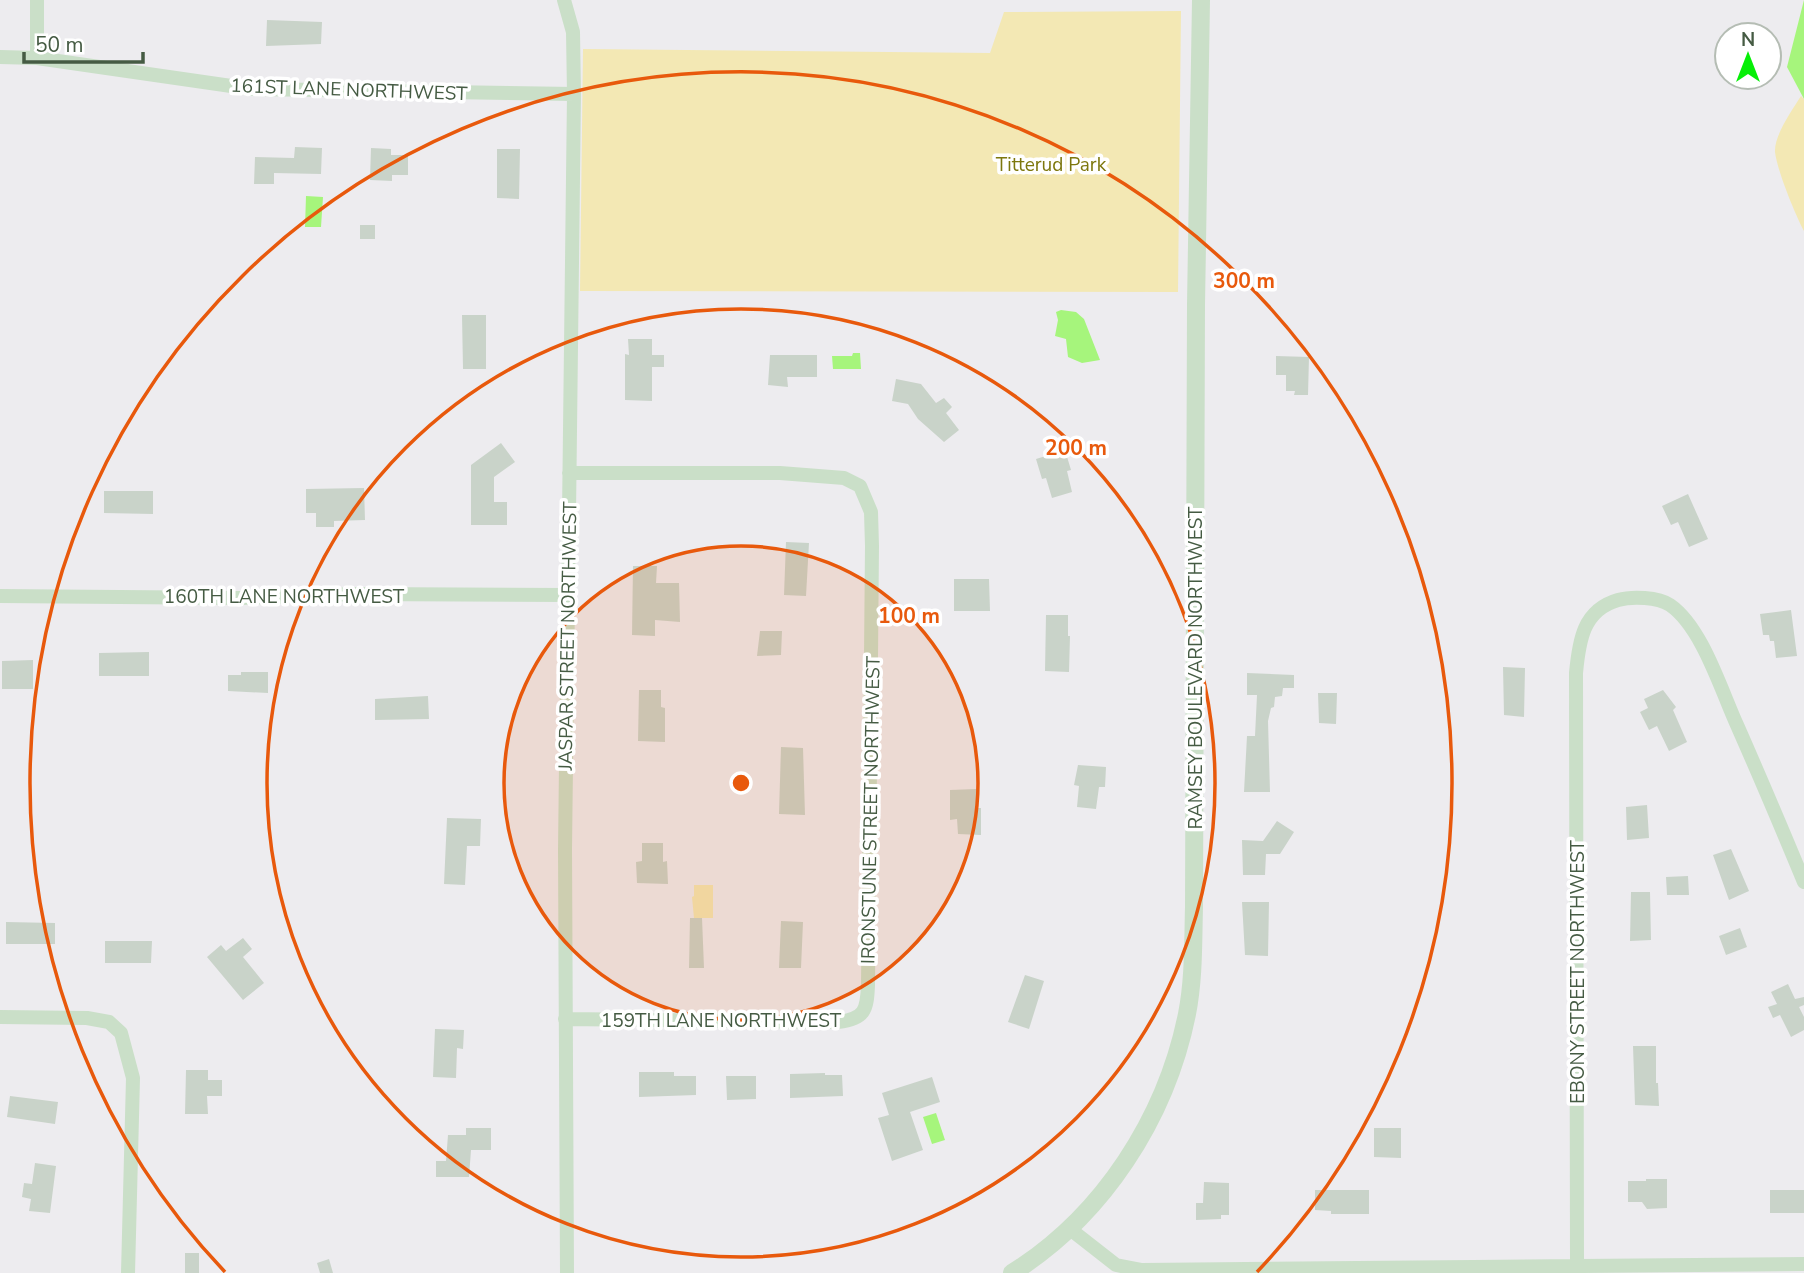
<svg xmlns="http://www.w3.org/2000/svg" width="1804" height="1273" font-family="'Nunito Sans',sans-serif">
<rect width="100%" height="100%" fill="#edecef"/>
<path fill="#f3e8b4" d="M1181,11L1178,292L580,291L583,49L990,53L1004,12Z
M1801,96L1804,99V231C1795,214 1777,170 1775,152C1774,135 1793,109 1801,96Z
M694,885H713V918H694L692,897L694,896Z"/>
<path fill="#a6f57c" d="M1804,0V99L1787,67Z
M306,196L323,197L321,227H305Z
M1061,310L1076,312L1084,319L1100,360L1082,363L1068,357L1066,339L1055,336L1058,320L1056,312Z
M853,353H860L861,369H833L832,356H852Z
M936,1113L945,1140L932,1144L923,1117Z"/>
<path fill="#c9d3c9" d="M267,20L322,22L321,44L266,46Z
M295,147L322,148L321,174L274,173V184H254L255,157L294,158Z
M371,148L391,149V155H408V175H392V181L370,180Z
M497,149H520L519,199L497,198Z
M360,225H375V239H360Z
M462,315H486V369H463Z
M628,339H652V355H664V367H652V401L625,400V354L629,355Z
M770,355H817V377H787L788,387L768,385Z
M1276,356L1309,357L1308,395H1294L1295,391H1286V375H1276Z
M896,379L921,384L936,403L944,398L952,407L946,413L959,430L944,442L918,419L908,404L892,401Z
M501,443L515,462L494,477V502H507V525H471V465Z
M1065,450L1071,470L1067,471L1072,492L1052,498L1046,478L1042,479L1036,459Z
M364,488L365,520L334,521V527H316V513H306V489Z
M104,491H153V514L104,513Z
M1688,494L1708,539L1689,547L1678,522L1671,525L1662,506Z
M786,542L809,543L806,596L784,595Z
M633,566H657L656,583H679L680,622L655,620V636L632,635Z
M954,579H989L990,611H954Z
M1791,610L1797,656L1776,658L1774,641H1770L1769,635H1763L1760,614Z
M1046,615H1068V636H1070L1069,672L1045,671Z
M760,631H782L781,655L757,656Z
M149,652V676H99V653Z
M33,660V689H2V661Z
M1503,667L1525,668L1524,717L1504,715Z
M241,672H268V693L228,691V675H241Z
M1247,673L1294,675V688H1283L1282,696L1275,697L1274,707L1271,708L1268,721L1270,792H1244L1247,736H1255L1257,695H1247Z
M639,690H661V707L665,708V742L638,741Z
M1663,690L1676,707L1673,710L1687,742L1669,751L1657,726L1649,730L1640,712L1648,708L1644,699Z
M1318,693H1337L1336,724L1319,723Z
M428,696L429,719L375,720V699Z
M781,747L803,748L805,815L779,814Z
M1078,765L1106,767L1105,787H1099L1096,809L1077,807L1079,786L1074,785Z
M976,789L977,808H981V835L958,834L957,819L950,820V790Z
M1647,805L1649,838L1627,840L1626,807Z
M447,818L481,819L480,846H467L465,885L444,884Z
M1277,821L1294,832L1280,854H1266L1265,875H1243L1242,840L1263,841Z
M642,843H663V862L667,861L668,884L637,883L636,862L642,861Z
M1731,849L1749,891L1729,900L1713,855Z
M1688,876L1689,895H1667L1666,877Z
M1631,892H1650L1651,940L1630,941Z
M1242,902H1269L1268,956L1245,955Z
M690,918H702L704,968H689Z
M781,921L803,922L801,968H779Z
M6,922L55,923V944H6Z
M1740,928L1747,947L1726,955L1719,936Z
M243,938L252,949L243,957L264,983L243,1000L207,957L221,945L226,951Z
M105,941H152L151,963H105Z
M1025,975L1044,981L1029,1029L1008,1022Z
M1788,984L1795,999L1804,997V1005L1799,1007L1804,1017V1030L1791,1037L1780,1015L1773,1018L1768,1007L1777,1004L1771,992Z
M435,1029L464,1030L463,1049L457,1048L456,1078L433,1077Z
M1633,1046H1656V1083H1658L1659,1106L1635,1105Z
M186,1070H208V1080H222V1096H207L208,1114H185Z
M639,1072H674V1076H696V1095L639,1097Z
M825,1073V1075H842L843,1096L790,1098V1074Z
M726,1076H756V1099L727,1100Z
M932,1077L940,1102L910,1112L923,1150L892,1161L878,1118L889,1115L882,1093Z
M10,1096L58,1102L55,1124L7,1117Z
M466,1128H491V1150H471L469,1177H436V1161H446L448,1135H466Z
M1374,1128H1401V1158L1374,1157Z
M35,1163L56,1166L50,1213L29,1211L31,1199L22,1197L24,1183L32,1184Z
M1646,1179H1667V1208L1647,1209L1642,1202H1628V1181H1646Z
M1204,1182L1229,1183V1215H1221V1219L1196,1220V1203H1203Z
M1315,1190H1369V1214H1331V1211L1315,1210Z
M1770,1190H1804V1213H1770Z
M185,1253H199V1273H185Z
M329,1259L333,1273H320L317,1263Z"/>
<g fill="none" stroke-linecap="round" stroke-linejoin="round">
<path stroke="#cadfc8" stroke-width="14" d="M37,0V58
M564,0L573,32L574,94L565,850L567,1273
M0,57L37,58L252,89L574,94
M0,596L239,598L357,594L567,595
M0,1017L87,1018L109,1022L121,1033L133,1078L128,1273
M565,1019L838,1022C865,1019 867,1010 868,985L872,546L871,512L860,486L844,478L780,473H569
M1070,1229L1116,1265L1142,1270C1363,1270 1583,1264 1804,1264
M1577,1264L1576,673C1579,641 1583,610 1618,600C1632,596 1658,597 1670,605C1702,627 1721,690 1737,725C1760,777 1782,829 1804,882"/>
<path stroke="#cadfc8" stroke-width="18" d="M1012,1273C1103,1216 1166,1118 1187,1014C1194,978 1193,942 1194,907L1196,305L1201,0"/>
</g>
<circle cx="741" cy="783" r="237" fill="#e8590c" fill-opacity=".12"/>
<g fill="none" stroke="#e8590c" stroke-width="3.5">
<circle cx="741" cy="783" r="237"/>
<circle cx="741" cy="783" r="474"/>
<path d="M225 1272A711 711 0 1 1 1257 1272"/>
</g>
<g text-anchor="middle" stroke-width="7" stroke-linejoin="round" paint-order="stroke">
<g font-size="19" fill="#455b43" stroke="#fff">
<text transform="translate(349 89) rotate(2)" y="7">161ST LANE NORTHWEST</text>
<text x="284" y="603">160TH LANE NORTHWEST</text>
<text transform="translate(567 636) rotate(-89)" y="7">JASPAR STREET NORTHWEST</text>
<text transform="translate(1195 668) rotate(-90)" y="7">RAMSEY BOULEVARD NORTHWEST</text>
<text transform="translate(870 810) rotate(-89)" y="7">IRONSTUNE STREET NORTHWEST</text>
<text transform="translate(1577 972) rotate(-90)" y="7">EBONY STREET NORTHWEST</text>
<text x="721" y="1027">159TH LANE NORTHWEST</text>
</g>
<g font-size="19" fill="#7d770d" stroke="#fff">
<text x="1051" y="171">Titterud Park</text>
</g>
</g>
<circle cx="741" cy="783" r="10" fill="#e8590c" stroke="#fff" stroke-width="3.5"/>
<g font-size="21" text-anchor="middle" font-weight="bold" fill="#e8590c" stroke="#fff" stroke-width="7" stroke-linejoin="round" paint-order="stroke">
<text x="1244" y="288">300 m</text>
<text x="1076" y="455">200 m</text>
<text x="909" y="623">100 m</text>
</g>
<g transform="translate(1748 56)"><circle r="33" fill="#ffffff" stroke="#b5bdb4" stroke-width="2"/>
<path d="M0-5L12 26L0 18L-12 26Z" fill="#06ef07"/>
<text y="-10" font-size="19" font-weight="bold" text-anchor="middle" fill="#455b43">N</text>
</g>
<path d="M24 52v10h119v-10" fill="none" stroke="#455b43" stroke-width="3.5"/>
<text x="35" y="52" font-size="21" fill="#455b43" stroke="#ffffff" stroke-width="5" paint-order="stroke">50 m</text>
</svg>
